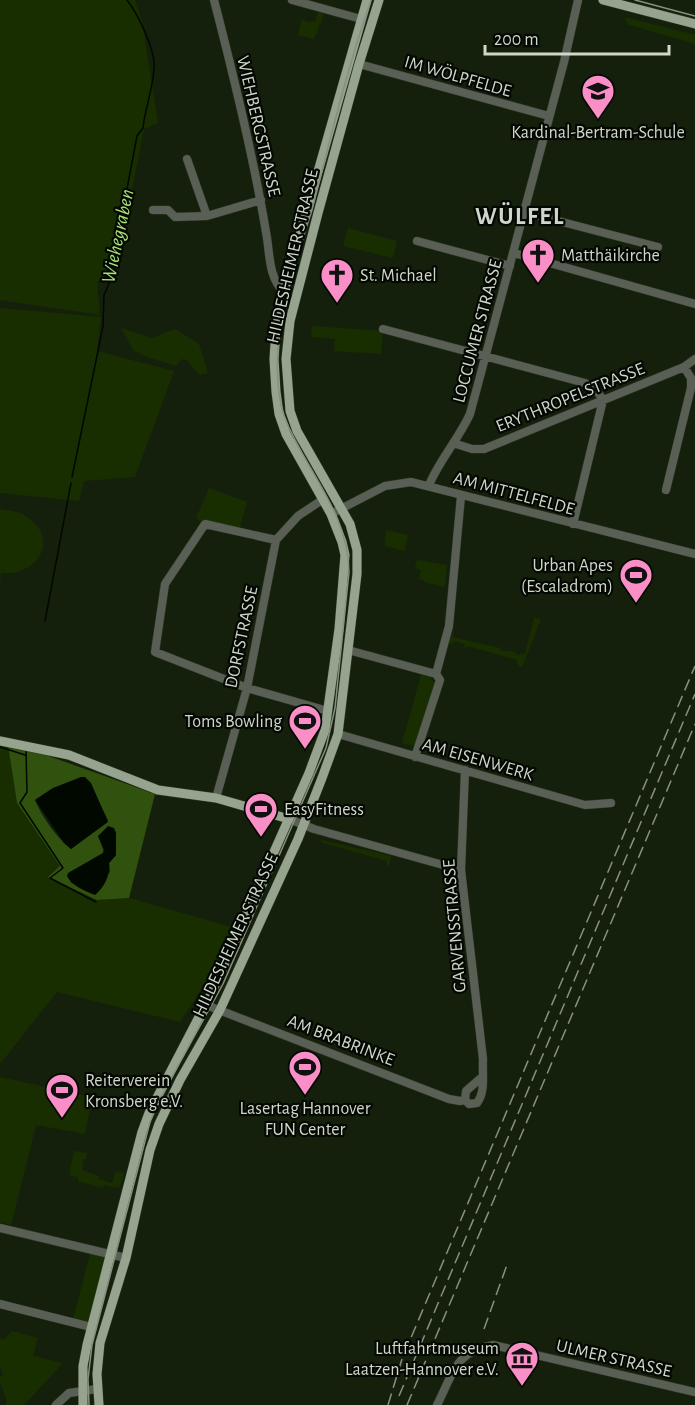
<svg xmlns="http://www.w3.org/2000/svg" width="695" height="1405" font-family="'Alegreya Sans',sans-serif">
<rect width="100%" height="100%" fill="#15200c"/>
<path fill="#182e00" d="M0,0H135L142,21L158,123L144,129L116,269L97,282L100,315L0,300Z
M318,12L324,14L314,39L298,35L302,19L310,23L311,21L315,22Z
M625,17L695,35V44L627,24Z
M348,228L397,241L393,258L343,246Z
M0,308L101,317L97,351L174,371L135,477L84,481L79,501L0,493Z
M312,326L383,331L381,354L334,351L335,339L311,337Z
M121,328L152,338L175,329L199,344L208,373L199,375L187,360L182,359L176,366L147,357L133,350Z
M209,488L247,502L239,531L205,524L196,518Z
M0,509C9,511 19,511 27,517C61,539 37,577 1,573L0,583Z
M386,530L408,535L404,551L385,546Z
M417,560L447,565L445,587L424,582V580L419,579L421,570L415,568Z
M530,616L541,619L522,667L518,665L517,660L468,646L464,648L465,644L454,641L452,645L449,642L455,628L453,637L499,648L500,644V650L515,652V654L520,655L521,653L525,654L534,618Z
M421,675L430,677L436,685L416,747L402,743Z
M0,742L8,745L17,803L61,867L49,877L97,900L129,898L232,927L223,951L219,953L215,960L218,964L180,1022L57,992L0,1064Z
M322,840L391,856L389,865L387,867V861L320,842Z
M0,1077L92,1097L85,1134L36,1125L11,1225L0,1222Z
M74,1151L87,1153L86,1158L83,1161L82,1170L99,1176V1179L112,1183L116,1171L124,1173L119,1188L104,1185L103,1188L78,1181V1177L69,1175Z
M91,1250L108,1254L90,1323L73,1319Z
M12,1331L38,1338L33,1356L63,1363L24,1405H5L7,1402L0,1382V1376L3,1375L0,1367V1338L4,1340Z"/>
<path fill="#31510f" fill-rule="evenodd" d="M8,745L43,754L155,794L129,898L97,900L48,877L60,866L17,803ZM53,788L98,800L108,820L71,849C56,837 42,817 35,800ZM116,833V855L109,863L110,872L91,893L70,882L104,852L98,836Z"/>
<path fill="#000800" d="M81,777H85L91,783L108,822L71,849L64,843L35,800L53,788Z
M108,826L114,828L116,833V855L109,863C111,874 104,888 95,895C85,891 72,886 67,876L68,873L103,853L104,849L98,836Z"/>
<g fill="none" stroke-linecap="round" stroke-linejoin="round">
<path stroke="#000800" stroke-width="1.5" d="M72,477L98,351L103,326L104,295L109,284L137,136L143,128C145,108 153,89 154,68C156,51 138,14 127,0
M45,621L71,483
M0,747L25,755
M26,751L27,792L20,803L63,868L50,878L96,902"/>
<g stroke="#2f3a27" stroke-width="9">
<path id="minor" d="M214,0C234,77 253,154 266,232C270,252 268,278 284,292
M292,0L361,19
M359,64L549,116
M187,159L207,216
M153,210H168L175,217L207,216L261,200
M524,212L658,247
M417,241L510,266
M514,253L695,304
M383,329L585,383L597,391L603,400L573,524
M453,443L472,449H484L684,367L695,359
M429,485C440,459 458,440 470,414L564,62L578,0
M666,490L691,388V378L684,367
M331,514L385,486L411,482L695,554
M276,540L205,524L165,584L155,652L247,688L328,711
M348,650L436,674
M338,734L585,805L611,803
M415,757L440,680L436,674L449,626L461,496
M465,770L461,870L483,1059C482,1074 486,1091 477,1103L469,1104L465,1100
M216,798L247,688L276,540L298,516L322,500
M289,819L314,829L461,870
M206,1005L449,1099L460,1101L465,1100
M465,1100L466,1091L481,1078
M0,1228L126,1258
M0,1304L91,1327
M56,1405L69,1393L97,1389
M437,1405C453,1374 455,1351 493,1345L695,1392"/>
</g>
<g stroke="#2f3a27" stroke-width="10">
<path id="major" d="M603,0L695,24
M0,741L69,755L158,790L216,798L289,819
M83,1405V1366L87,1345L142,1132L149,1113L212,992L309,773L325,730L339,629L345,555L342,542L331,514L286,434L279,414L276,392L274,359L276,329L287,280L367,0
M99,1405L97,1374L100,1343L126,1258L150,1150L159,1124L180,1080L220,1010L298,839L322,778L338,734L357,574V550L350,524L297,431L290,411L286,359L290,321L318,213L359,64L379,0"/>
</g>
<use href="#minor" stroke="#595f55" stroke-width="8"/>
<use href="#major" stroke="#96a38e" stroke-width="9"/>
<path stroke="#879081" stroke-width="1.5" d="M635,0L695,16
M89,1405L88,1379L92,1345L150,1122L162,1095L223,984L326,748L335,708L349,572C348,524 323,491 301,451C293,436 285,422 281,405C272,359 280,311 293,266C299,247 306,229 312,210C330,140 347,69 371,0"/>
<path stroke="#879081" stroke-width="1.5" stroke-dasharray="12 6" stroke-linecap="butt" d="M484,1329L508,1262
M399,1396L695,694
M388,1405L402,1359L695,666
M407,1405L695,724"/>
</g>
<defs>
<g id="school-pin" transform="scale(1.725)"><path d="M0 17L-7.5 6A9.5 9.5 0 1 1 7.5 6Z" fill="#fa8fc8" stroke="#040802"/><path d="M0-5L7-2L0 1L-7-2ZM-4 1L0 2.5L4 1V4Q0 6-4 4Z" fill="#111"/></g>
<g id="church-pin" transform="scale(1.725)"><path d="M0 17L-7.5 6A9.5 9.5 0 1 1 7.5 6Z" fill="#fa8fc8" stroke="#040802"/><path d="M-1.2-6h2.4v3.5h3.3v2.4h-3.3V6h-2.4V-.1h-3.3v-2.4h3.3Z" fill="#111"/></g>
<g id="stadium-pin" transform="scale(1.725)"><path d="M0 17L-7.5 6A9.5 9.5 0 1 1 7.5 6Z" fill="#fa8fc8" stroke="#040802"/><path d="M0-5a6.5 5 0 1 0 0 10a6.5 5 0 1 0 0-10ZM-3.5-1.8h7v3.6h-7Z" fill="#111"/></g>
<g id="museum-pin" transform="scale(1.725)"><path d="M0 17L-7.5 6A9.5 9.5 0 1 1 7.5 6Z" fill="#fa8fc8" stroke="#040802"/><path d="M0-6L6-3V-2H-6V-3ZM-5-1h2V3h-2ZM-1-1h2V3h-2ZM3-1h2V3H3ZM-6 4H6V6H-6Z" fill="#111"/></g>
</defs>
<g fill-rule="evenodd">
<use href="#school-pin" x="598" y="91"/>
<use href="#church-pin" x="538" y="255"/>
<use href="#church-pin" x="337" y="275"/>
<use href="#stadium-pin" x="636" y="575"/>
<use href="#stadium-pin" x="305" y="721"/>
<use href="#stadium-pin" x="261" y="809"/>
<use href="#stadium-pin" x="305" y="1067"/>
<use href="#stadium-pin" x="62" y="1090"/>
<use href="#museum-pin" x="522" y="1358"/>
</g>
<g text-anchor="middle" stroke-width="4.5" stroke-linejoin="round" paint-order="stroke">
<g font-size="18" fill="#cfd7ca" stroke="#040802">
<text transform="translate(458 76) rotate(16)" y="6">IM WÖLPFELDE</text>
<text transform="translate(259 126) rotate(77)" y="6">WIEHBERGSTRASSE</text>
<text transform="translate(292 256) rotate(-77)" y="6">HILDESHEIMER STRASSE</text>
<text transform="translate(477 331) rotate(-75)" y="6">LOCCUMER STRASSE</text>
<text transform="translate(570 397) rotate(-22)" y="6">ERYTHROPELSTRASSE</text>
<text transform="translate(514 493) rotate(15)" y="6">AM MITTELFELDE</text>
<text transform="translate(241 637) rotate(-78)" y="6">DORFSTRASSE</text>
<text transform="translate(478 759) rotate(16)" y="6">AM EISENWERK</text>
<text transform="translate(454 926) rotate(-95)" y="6">GARVENSSTRASSE</text>
<text transform="translate(235 935) rotate(-65)" y="6">HILDESHEIMER STRASSE</text>
<text transform="translate(341 1040) rotate(21)" y="6">AM BRABRINKE</text>
<text transform="translate(614 1358) rotate(13)" y="6">ULMER STRASSE</text>
</g>
<g font-size="18" fill="#cfd7ca" stroke="#040802" text-anchor="start">
<text x="598" y="138" text-anchor="middle">Kardinal-Bertram-Schule</text>
<text x="561" y="261">Matthäikirche</text>
<text x="360" y="281">St. Michael</text>
<text x="613" y="571" text-anchor="end">Urban Apes<tspan x="613" dy="21">(Escaladrom)</tspan></text>
<text x="282" y="727" text-anchor="end">Toms Bowling</text>
<text x="284" y="815">EasyFitness</text>
<text x="85" y="1086">Reiterverein<tspan x="85" dy="21">Kronsberg e.V.</tspan></text>
<text x="305" y="1114" text-anchor="middle">Lasertag Hannover<tspan x="305" dy="21">FUN Center</tspan></text>
<text x="499" y="1354" text-anchor="end">Luftfahrtmuseum<tspan x="499" dy="21">Laatzen-Hannover e.V.</tspan></text>
</g>
<g font-size="20" font-style="italic" fill="#a7e274" stroke="#040802">
<text transform="translate(117 236) rotate(-78)" y="7">Wiehegraben</text>
</g>
<g font-size="24" font-weight="bold" letter-spacing="1.5" fill="#cfd7ca" stroke="#040802">
<text x="520" y="224">WÜLFEL</text>
</g>
</g>
<path d="M485 45v9h184v-9" fill="none" stroke="#cfd7ca" stroke-width="3"/>
<text x="494" y="45" font-size="18" fill="#cfd7ca" stroke="#040802" stroke-width="4.5" paint-order="stroke">200 m</text>
</svg>
